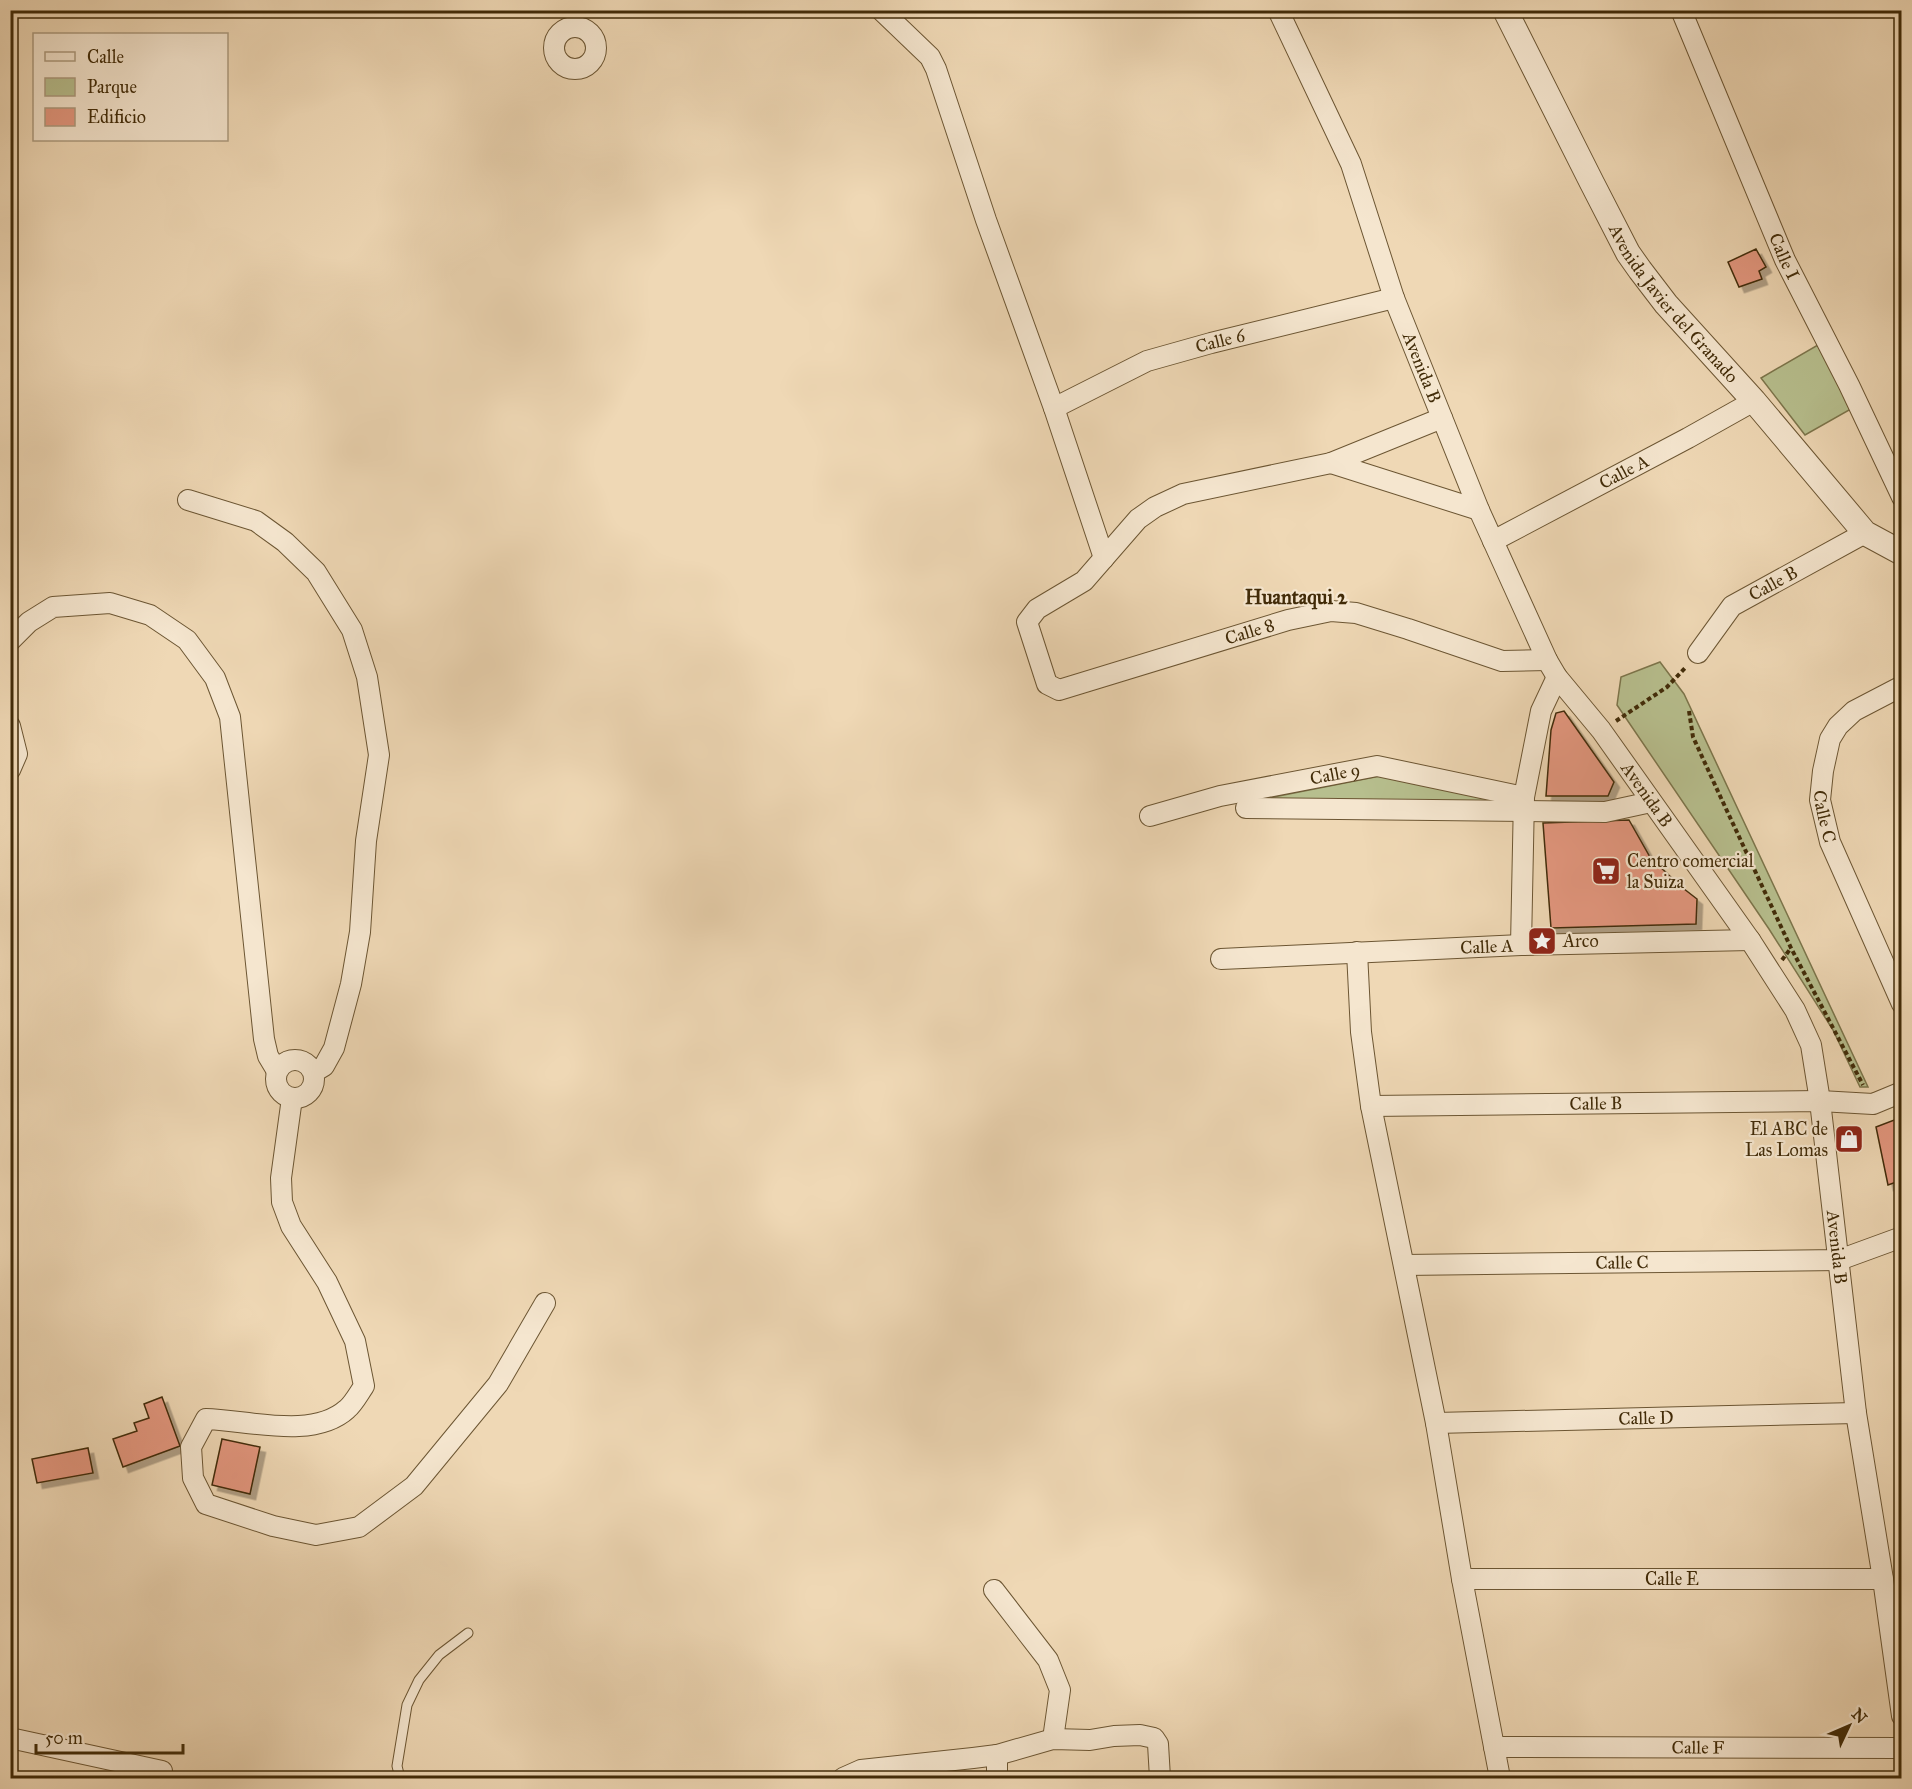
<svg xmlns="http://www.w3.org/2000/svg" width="1912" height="1789" font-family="'IM FELL Great Primer',serif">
<defs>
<filter id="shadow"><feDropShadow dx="5.5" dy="5.5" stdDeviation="0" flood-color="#0004"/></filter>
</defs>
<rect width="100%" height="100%" fill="#efd8b5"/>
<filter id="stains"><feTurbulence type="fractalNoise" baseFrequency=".00333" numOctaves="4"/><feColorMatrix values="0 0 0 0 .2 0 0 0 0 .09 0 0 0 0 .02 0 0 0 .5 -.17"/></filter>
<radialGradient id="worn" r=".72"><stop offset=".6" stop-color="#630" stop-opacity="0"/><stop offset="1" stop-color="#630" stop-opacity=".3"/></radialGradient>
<path fill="#b7bf8e" stroke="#7c754b" stroke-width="1.5" d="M1823,342L1858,405L1805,435L1761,378Z
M1660,662L1684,694L1868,1087H1860L1833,1030L1769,929L1617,705L1621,677Z
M1380,776L1509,802H1249Z"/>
<path fill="#e4977f" stroke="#412b08" stroke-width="1.5" filter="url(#shadow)" d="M1756,249L1766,267L1759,271L1762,279L1739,287L1728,262Z
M1564,711L1614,782L1608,796H1546L1551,730L1556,713Z
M1629,820L1650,857L1679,885L1697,899L1696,924L1551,928L1543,823Z
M1902,1117V1180L1888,1185L1876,1127Z
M162,1397L180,1446L123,1467L113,1439L137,1431L134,1423L149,1418L144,1404Z
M222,1439L260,1447L250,1494L212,1485Z
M88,1448L93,1473L37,1483L32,1459Z"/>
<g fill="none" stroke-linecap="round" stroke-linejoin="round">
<g stroke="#6c5633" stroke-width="11">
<path id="service" d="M400,1778L397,1766L407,1705L419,1680L439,1655L468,1633"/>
</g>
<g stroke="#6c5633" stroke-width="22">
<g id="minor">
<path d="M881,10L930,57L936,69L986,220L1054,408L1104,558"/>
<path id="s1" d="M1278,10L1351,164L1394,298L1479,510L1547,660L1557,677L1601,730L1750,940L1795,1010L1811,1045L1820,1101L1856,1413L1883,1579L1902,1716"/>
<path id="s2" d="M1681,10L1785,260L1849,385L1902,497"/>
<circle cx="575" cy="48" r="21"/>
<path id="s3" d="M1054,408L1147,361L1211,343L1394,298"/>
<path id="s4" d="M1442,418L1331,463L1183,494L1155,507L1138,519L1084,581L1037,609L1027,622L1047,684L1059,690L1288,620L1331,611L1356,613L1408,629L1502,661L1547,660"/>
<path d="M1331,463L1479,510"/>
<path d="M188,500L256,521L285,542L316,572L352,630L367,677L379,755L366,841L360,932L351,984L334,1048L324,1066L314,1072"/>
<path id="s5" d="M1493,541L1688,438L1754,401"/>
<path d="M10,641L29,622L53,607L110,603L150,615L187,640L215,678L230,717L264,1039L268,1056L277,1071"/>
<path id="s6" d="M1698,653L1732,606L1865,533"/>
<path id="s7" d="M1902,686L1854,711L1838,726L1830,739L1823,771L1820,800L1830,842L1902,1004"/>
<path d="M10,726L17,754L10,770"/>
<path d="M1246,808L1605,812L1651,802"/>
<path id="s8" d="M1150,816L1220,796L1377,766L1524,797"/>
<path d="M1521,945L1524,797L1541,711L1557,677"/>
<path d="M1357,952L1361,1032L1371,1106L1436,1423L1462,1579L1500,1778"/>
<path id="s9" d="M1221,959L1521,945L1750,940"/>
<circle cx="295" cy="1079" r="19"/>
<path d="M292,1098L281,1178L282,1202L291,1226L327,1282L355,1341L364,1386C359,1393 354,1403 347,1409C313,1440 247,1420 206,1419L191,1447L193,1478L206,1504L273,1526L316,1535L359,1527L414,1486L498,1384L545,1303"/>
<path id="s10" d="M1371,1106L1820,1101L1873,1104L1902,1092"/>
<path id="s11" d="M1404,1265L1839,1260L1902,1237"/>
<path id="s12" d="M1436,1423L1856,1413"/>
<path id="s13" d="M1462,1579H1883"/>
<path d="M994,1590L1048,1660L1060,1690L1053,1739"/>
<path d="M10,1738L162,1771"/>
<path id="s14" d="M1494,1747L1902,1748"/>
<path d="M997,1755V1778"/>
<path d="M843,1778L861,1770L973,1758L997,1755L1053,1739L1090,1740L1114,1736L1140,1735L1154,1738L1158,1744L1160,1778"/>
</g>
</g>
<g stroke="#6c5633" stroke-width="26">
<g id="tertiary">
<path id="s15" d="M1505,10L1592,183L1628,253L1640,270L1666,304L1754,401L1865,533L1902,553"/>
</g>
</g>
<path stroke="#412b08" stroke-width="4" stroke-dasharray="4.5 3" stroke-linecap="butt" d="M1689,711L1693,737L1721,798L1791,948L1863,1085
M1616,721L1667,687L1686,667
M1782,960L1791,948"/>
<use href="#service" stroke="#f5e6cf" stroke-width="9"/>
<use href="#minor" stroke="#f5e6cf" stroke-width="20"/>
<use href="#tertiary" stroke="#f5e6cf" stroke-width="24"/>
</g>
<defs>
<g id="supermarket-square" transform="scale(1.5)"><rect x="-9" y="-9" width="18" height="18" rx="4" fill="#8f2418" stroke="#f5e6cf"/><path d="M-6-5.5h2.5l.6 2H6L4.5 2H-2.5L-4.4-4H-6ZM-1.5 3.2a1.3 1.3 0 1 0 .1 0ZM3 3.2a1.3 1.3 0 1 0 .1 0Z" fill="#fff"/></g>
<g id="sight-square" transform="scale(1.5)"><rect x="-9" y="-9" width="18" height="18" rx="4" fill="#8f2418" stroke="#f5e6cf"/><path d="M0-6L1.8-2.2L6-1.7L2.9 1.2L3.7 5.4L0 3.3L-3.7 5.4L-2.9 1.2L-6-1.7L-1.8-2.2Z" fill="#fff"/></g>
<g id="shop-square" transform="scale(1.5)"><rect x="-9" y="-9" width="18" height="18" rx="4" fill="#8f2418" stroke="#f5e6cf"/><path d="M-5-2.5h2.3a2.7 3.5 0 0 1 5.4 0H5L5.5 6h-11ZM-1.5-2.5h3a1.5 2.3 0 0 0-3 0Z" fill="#fff"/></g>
</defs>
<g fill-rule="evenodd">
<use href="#supermarket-square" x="1606" y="871"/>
<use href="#sight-square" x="1542" y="941"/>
<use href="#shop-square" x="1849" y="1139"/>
</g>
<g text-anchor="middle" stroke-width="4.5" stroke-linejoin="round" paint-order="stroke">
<g font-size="18" fill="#412b08" stroke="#f5e6cf">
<text dy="6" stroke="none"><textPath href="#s2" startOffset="267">Calle I</textPath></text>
<text dy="6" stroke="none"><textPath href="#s15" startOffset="340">Avenida Javier del Granado</textPath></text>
<text dy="6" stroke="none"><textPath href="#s3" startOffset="180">Calle 6</textPath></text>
<text dy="6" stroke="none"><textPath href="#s1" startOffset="386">Avenida B</textPath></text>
<text dy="6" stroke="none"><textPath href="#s5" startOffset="148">Calle A</textPath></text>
<text dy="6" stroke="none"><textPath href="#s6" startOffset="105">Calle B</textPath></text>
<text dy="6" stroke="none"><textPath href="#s4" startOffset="754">Calle 8</textPath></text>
<text dy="6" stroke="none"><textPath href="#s8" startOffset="190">Calle 9</textPath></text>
<text dy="6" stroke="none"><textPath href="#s1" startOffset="872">Avenida B</textPath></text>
<text dy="6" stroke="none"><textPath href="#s7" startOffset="170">Calle C</textPath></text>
<text dy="6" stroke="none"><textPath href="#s9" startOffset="266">Calle A</textPath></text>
<text dy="6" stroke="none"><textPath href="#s10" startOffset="225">Calle B</textPath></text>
<text dy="6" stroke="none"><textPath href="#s1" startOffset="1376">Avenida B</textPath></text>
<text dy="6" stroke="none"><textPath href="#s11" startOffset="218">Calle C</textPath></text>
<text dy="6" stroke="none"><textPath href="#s12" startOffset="210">Calle D</textPath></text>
<text dy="6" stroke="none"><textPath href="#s13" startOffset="210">Calle E</textPath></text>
<text dy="6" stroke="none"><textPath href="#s14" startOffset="204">Calle F</textPath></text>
</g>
<g font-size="18" fill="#412b08" stroke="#f5e6cf" text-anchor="start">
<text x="1627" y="867">Centro comercial<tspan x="1627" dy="21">la Suiza</tspan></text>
<text x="1563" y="947">Arco</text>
<text x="1828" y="1135" text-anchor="end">El ABC de<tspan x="1828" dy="21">Las Lomas</tspan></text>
</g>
<g font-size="20" font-weight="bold" fill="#412b08" stroke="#f5e6cf">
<text x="1296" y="604">Huantaqui 2</text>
</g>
</g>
<rect width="1912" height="1789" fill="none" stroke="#efd8b5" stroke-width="36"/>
<rect x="12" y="12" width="1888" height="1765" fill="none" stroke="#412b08" stroke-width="3"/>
<rect x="18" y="18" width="1876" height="1753" fill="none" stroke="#412b08" stroke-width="1.5"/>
<rect x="33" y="33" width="195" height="108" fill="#f5e6cf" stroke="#ad9b7f" stroke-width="1.5"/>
<rect x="45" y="52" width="30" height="9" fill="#f5e6cf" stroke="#ad9b7f" stroke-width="1.5"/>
<text x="87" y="63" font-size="18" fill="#412b08">Calle</text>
<rect x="45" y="78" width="30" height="18" fill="#b7bf8e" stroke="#ad9b7f" stroke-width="1.5"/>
<text x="87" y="93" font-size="18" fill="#412b08">Parque</text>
<rect x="45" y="108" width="30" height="18" fill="#e4977f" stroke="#ad9b7f" stroke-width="1.5"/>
<text x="87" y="123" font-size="18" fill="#412b08">Edificio</text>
<g transform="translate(1849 1726) rotate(46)" stroke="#f5e6cf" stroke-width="4.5" paint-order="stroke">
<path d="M0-4.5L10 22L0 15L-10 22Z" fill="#412b08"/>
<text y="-9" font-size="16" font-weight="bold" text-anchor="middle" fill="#412b08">N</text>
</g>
<path d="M36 1744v9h147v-9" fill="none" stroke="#412b08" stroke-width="3"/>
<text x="45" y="1744" font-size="18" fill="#412b08" stroke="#f5e6cf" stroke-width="4.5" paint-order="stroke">50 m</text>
<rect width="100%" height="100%" filter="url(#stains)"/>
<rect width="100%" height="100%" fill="url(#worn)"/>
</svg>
